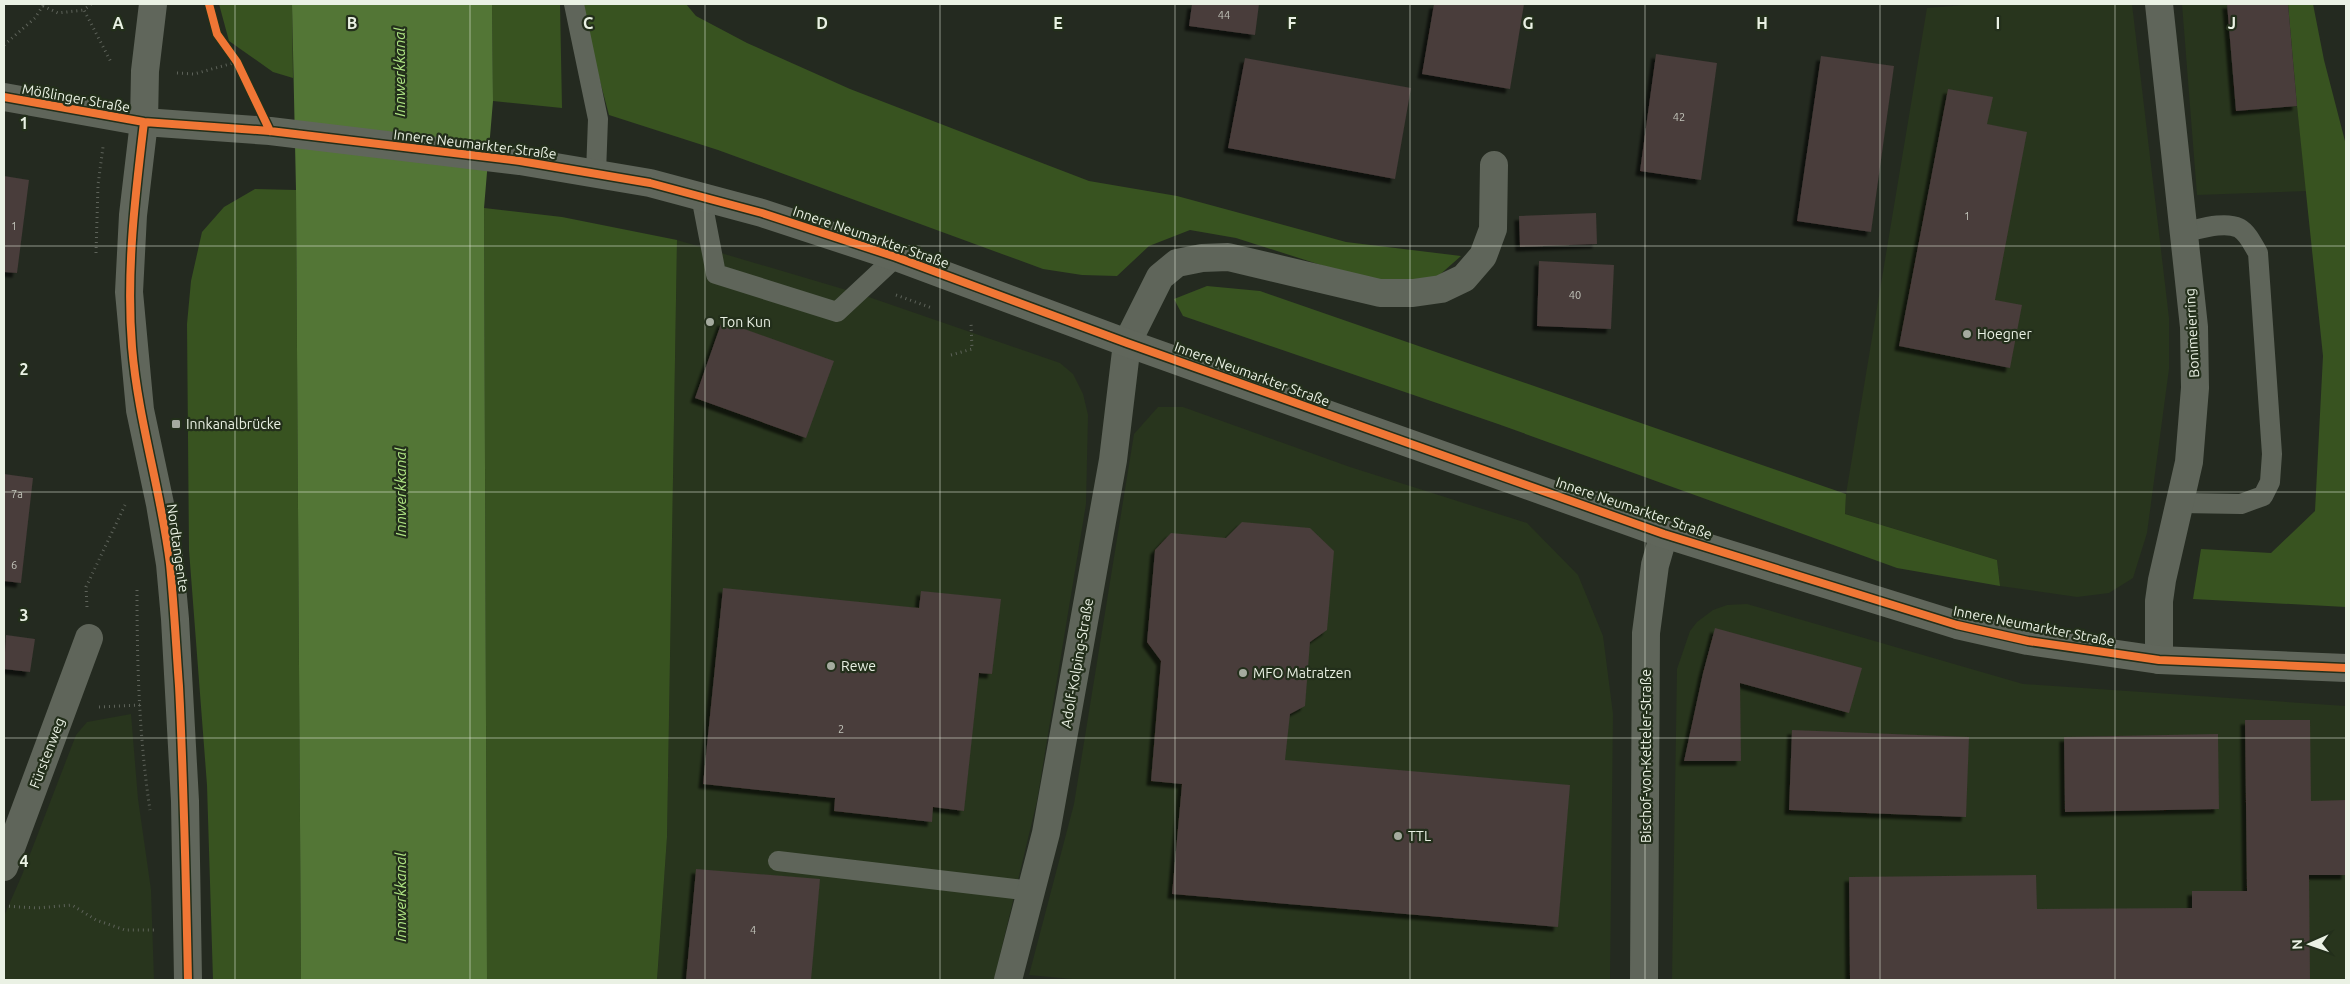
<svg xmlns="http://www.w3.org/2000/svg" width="2350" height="984" font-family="Ubuntu,sans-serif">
<defs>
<filter id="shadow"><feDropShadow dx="-4.5" dy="4.5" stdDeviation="1" flood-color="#0009"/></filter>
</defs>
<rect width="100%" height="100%" fill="#242a20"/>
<path fill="#28351d" d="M1978,4H2132L2169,318V369L2147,533L2133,578L2109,593L2077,597L2000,586L1997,560L1845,514L1846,494L1927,8Z
M2182,4H2227L2236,111L2297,106L2307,191L2197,195Z
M677,240L860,294L1060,363L1073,374L1083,394L1088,415L1086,504L1037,801L994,980H657L667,837Z
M1158,407H1183L1350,467L1527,523L1578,575L1603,636L1613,714L1610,980H1083L1029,975L1074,804L1134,434Z
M1747,604L2023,684L2346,706V980H1672L1677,669L1690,631L1697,622L1713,610L1727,605Z
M131,714L138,799L151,890L154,980H4V916L22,875L76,735L87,722Z"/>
<path fill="#385320" d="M219,4H292L293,78L273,72L229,41Z
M492,4H560L562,108L493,101Z
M563,4H686L696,16L747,43L850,89L1089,181L1177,196L1346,242L1461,256L1436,278L1405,288L1343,272L1236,238L1190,230L1149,246L1117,276L1082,275L1043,269L718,150L609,115L588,36Z
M2288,4H2313L2324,60L2346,145V607L2193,599L2201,549L2271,553L2315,511L2323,356L2297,106Z
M255,189L296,190L301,980H213L207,785L189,550L187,324L191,281L202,232L224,207Z
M484,208L562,217L677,240L667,837L657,980H487Z
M1207,286L1260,291L1846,494L1845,514L1997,560L2000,586L1897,568L1498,424L1183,316L1174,299Z"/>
<path fill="#537636" d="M292,4H492L493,101L484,208L487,980H301L296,190Z"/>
<path fill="#483c3a" filter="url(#shadow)" d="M1192,4H1259L1255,35L1189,26Z
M1434,4H1524L1510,89L1422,74Z
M2227,4H2288L2297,106L2236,111Z
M1656,54L1717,63L1701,180L1640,171Z
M1821,56L1894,66L1871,232L1797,221Z
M1245,58L1411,88L1395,179L1228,148Z
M1948,89L1993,97L1987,124L2027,132L1995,300L2022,305L2010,368L1899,346Z
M4,176L29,180L17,273L4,272Z
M1596,213L1597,244L1520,247L1519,216Z
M1539,261L1614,265L1611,329L1537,326Z
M722,321L834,361L806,438L695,398Z
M4,474L33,478L21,583L4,581Z
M1242,522L1310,528L1334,551L1327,630L1310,642L1305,706L1290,714L1285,760L1570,785L1558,927L1172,894L1182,784L1151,781L1161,661L1147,642L1155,550L1171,533L1226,538Z
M723,588L919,608L921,591L1001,599L992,674L979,673L964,811L933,807L932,822L834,811L835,798L703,784Z
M1715,628L1862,668L1849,713L1740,683L1741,761H1684L1703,673Z
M6,635L35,639L30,672L4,669Z
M2245,720H2310L2311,801L2346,800V875H2309L2310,980H1850L1849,877L2036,875L2037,909L2192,908V891H2247Z
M1792,730L1969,737L1966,817L1789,810Z
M2218,734L2219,809L2065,812L2064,737Z
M696,869L820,879L811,980H686Z"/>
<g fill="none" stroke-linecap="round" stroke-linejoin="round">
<path stroke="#5e635a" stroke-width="3" stroke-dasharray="1 4" stroke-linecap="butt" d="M91,4L84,10L112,64
M43,6L58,13L84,10
M4,45L35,18L44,4
M177,73L194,74L237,62
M96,253L98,185L103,147
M896,295L932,308
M951,355L972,349L971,322
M137,590C137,664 139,737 150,810
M87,607L86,587L125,505
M99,707L140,705
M4,906L37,908L72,905L96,920L125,930H155"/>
<path stroke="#5f655a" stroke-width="20" d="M574,4L598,119L596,173
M701,196L716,274L837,312L896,257
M2181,503L2241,504L2263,496L2270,482L2272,454L2258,253C2253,245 2248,233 2239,228C2224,221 2200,229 2185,232
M778,861L1032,891"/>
<path stroke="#5f655a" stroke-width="28" d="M2159,4L2194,327L2195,388L2189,462L2162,580L2159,601V660
M4,867L89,638
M1008,980L1046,833L1113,460L1127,343L1160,277L1177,263L1202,258L1228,257L1380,293H1413L1441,289L1464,278L1483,256L1493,229L1494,165
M1644,980L1646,633L1655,565L1664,534"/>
<path stroke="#5f655a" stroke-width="28" d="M4,97L144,122"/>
<path stroke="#60665b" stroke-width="28" d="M153,4L145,71L144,122L133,215L129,292L140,410L160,504L170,564L175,619L185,801L188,980
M144,122L270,131L520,161L650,183L762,213L896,257L1127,343L1664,534L1957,625L2028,641L2159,660L2346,668"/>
<g stroke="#232f1b" stroke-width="11">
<path id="cycleway" d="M209,4L217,34L237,62L270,131
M4,97L144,122L270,131L520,161L650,183L762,213L896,257L1127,343L1664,534L1957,625L2028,641L2159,660L2346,668
M144,122C135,197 126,271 132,347C138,420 161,491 170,564C174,605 176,645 179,686C184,784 186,882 188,980"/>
</g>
<use href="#cycleway" stroke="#f07635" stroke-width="8"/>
</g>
<path fill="none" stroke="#eaf1e4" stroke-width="1" stroke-opacity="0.55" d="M235,4V980M470,4V980M705,4V980M940,4V980M1175,4V980M1410,4V980M1645,4V980M1880,4V980M2115,4V980M4,246H2346M4,492H2346M4,738H2346"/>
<g fill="#a5ab9f" stroke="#232f1b" stroke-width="2">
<circle cx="710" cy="322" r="5"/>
<circle cx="1967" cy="334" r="5"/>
<rect x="171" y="419" width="10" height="10" rx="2.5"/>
<circle cx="831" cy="666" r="5"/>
<circle cx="1243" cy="673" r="5"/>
<circle cx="1398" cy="836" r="5"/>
</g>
<g text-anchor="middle" stroke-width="4.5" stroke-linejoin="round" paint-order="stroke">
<g font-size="11" fill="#c2c4ba">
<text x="1224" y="19">44</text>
<text x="1679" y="121">42</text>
<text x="1967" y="220">1</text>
<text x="14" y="230">1</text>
<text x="1575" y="299">40</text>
<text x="17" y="498">7a</text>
<text x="14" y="569">6</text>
<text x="841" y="733">2</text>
<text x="753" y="934">4</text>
</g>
<g font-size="14" fill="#eaf1e4" stroke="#232f1b">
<text transform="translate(76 98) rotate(10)" y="5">Mößlinger Straße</text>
<text transform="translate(475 144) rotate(7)" y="5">Innere Neumarkter Straße</text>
<text transform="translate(871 237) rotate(19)" y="5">Innere Neumarkter Straße</text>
<text transform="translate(2192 333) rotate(-93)" y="5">Bonimeierring</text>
<text transform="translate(1252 374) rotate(20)" y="5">Innere Neumarkter Straße</text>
<text transform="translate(1634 508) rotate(19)" y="5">Innere Neumarkter Straße</text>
<text transform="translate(178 548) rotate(82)" y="5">Nordtangente</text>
<text transform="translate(2034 626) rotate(11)" y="5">Innere Neumarkter Straße</text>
<text transform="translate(1077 663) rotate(-80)" y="5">Adolf-Kolping-Straße</text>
<text transform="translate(47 753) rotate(-69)" y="5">Fürstenweg</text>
<text transform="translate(1646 756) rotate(-90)" y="5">Bischof-von-Ketteler-Straße</text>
</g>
<g font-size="14" fill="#eaf1e4" stroke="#232f1b" text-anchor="start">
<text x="720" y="327">Ton Kun</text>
<text x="1977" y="339">Hoegner</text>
<text x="186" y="429">Innkanalbrücke</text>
<text x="841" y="671">Rewe</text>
<text x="1253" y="678">MFO Matratzen</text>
<text x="1408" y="841">TTL</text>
</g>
<g font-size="15" font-style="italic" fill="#aee483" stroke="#232f1b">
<text transform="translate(400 72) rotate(-90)" y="5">Innwerkkanal</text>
<text transform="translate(401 492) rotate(-90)" y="5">Innwerkkanal</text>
<text transform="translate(401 897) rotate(-90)" y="5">Innwerkkanal</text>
</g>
</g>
<g font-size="16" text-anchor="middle" font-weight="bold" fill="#eaf1e4" stroke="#232f1b" stroke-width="4.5" stroke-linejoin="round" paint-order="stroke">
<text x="118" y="29">A</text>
<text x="352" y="29">B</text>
<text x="588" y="29">C</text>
<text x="822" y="29">D</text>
<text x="1058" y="29">E</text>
<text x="1292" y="29">F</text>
<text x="1528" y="29">G</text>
<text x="1762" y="29">H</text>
<text x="1998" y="29">I</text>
<text x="2232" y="29">J</text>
<text x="24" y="129">1</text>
<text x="24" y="375">2</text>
<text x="24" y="621">3</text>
<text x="24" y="867">4</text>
</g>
<rect width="2350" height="984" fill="none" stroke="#eaf1e4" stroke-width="10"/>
<g transform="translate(2310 944) rotate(268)" stroke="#232f1b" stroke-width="4" paint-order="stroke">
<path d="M0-4L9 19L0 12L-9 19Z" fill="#eaf1e4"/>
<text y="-8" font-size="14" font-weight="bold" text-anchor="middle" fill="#eaf1e4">N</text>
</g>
</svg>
